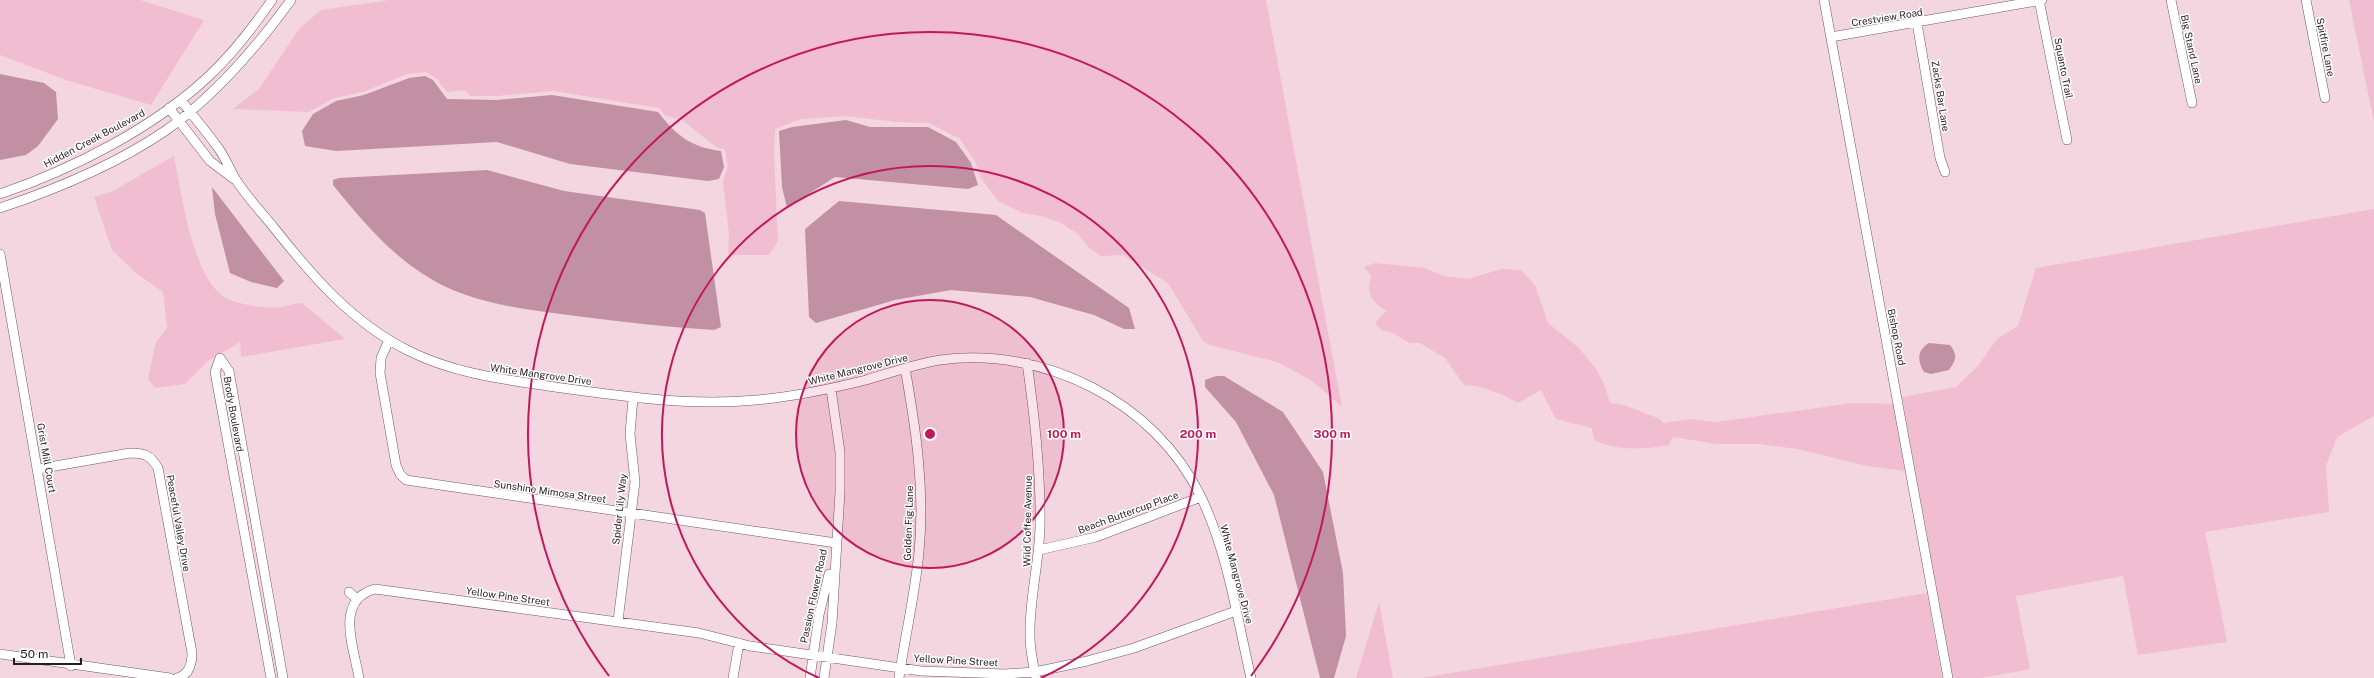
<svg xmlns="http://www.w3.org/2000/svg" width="2374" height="678" font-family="'Public Sans',sans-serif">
<rect width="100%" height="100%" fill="#f3d6e0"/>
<path fill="#f1bdd0" d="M0,0H140L204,20L151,105L69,81L0,55Z
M390,0H1266L1342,407L1311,380L1277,362L1210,345L1203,341L1168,283L1123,255L1101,256L1089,248L1078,234L1061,223L1042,216L1023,213L998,201L981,178L975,161L960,139L929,123L896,122L846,116L801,119L775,129L774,154L778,241L769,255H728L729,234L723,181L728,166L725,149L716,147L682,120L666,116L659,108L553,91L497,96H471L464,90L447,92L436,78L426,72L407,74L363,92L334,98L309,112L233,109L259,89L299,29L321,10Z
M2349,0H2374V122Z
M174,156C181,191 193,286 230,300C244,305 265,309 281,307C288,306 295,303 302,303L345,339L241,357L240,342L208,361L185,384L155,388L148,379L156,342L167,328L163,292L136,273L112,250L94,197L113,191Z
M2374,209V416L2337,437L2326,466L2329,512L2205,532L2227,642L2138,655L2123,576L2016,596L2030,669L1981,678H1953L1902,397L1956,387L1978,366L1997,339L2018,326L2036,268Z
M1375,263L1424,268L1444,276L1468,279L1501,269L1521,270L1535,285L1548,323L1579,348L1596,369L1604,384L1610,403L1624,405L1660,419L1664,423L1691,419L1716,422L1853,403L1893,404L1905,471L1867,466L1798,449L1758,444H1717L1673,437L1669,445C1643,450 1618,451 1594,440L1592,428L1556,419L1541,390L1518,403C1500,393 1485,386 1464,385L1445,358L1420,343H1410L1391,332L1382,330L1375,323L1386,311C1369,298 1367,296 1371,275L1364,267Z
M1927,593L1942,678H1422Z
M1379,602L1393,678H1356Z"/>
<path fill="#c290a3" d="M0,74L44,83L56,92L58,119L38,146L26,155L0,160Z
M425,76L433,80L447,99L497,100L552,95L658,112C676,135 690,147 721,151L724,167L719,179L708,181L570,164L497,142L336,151L305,146L302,131L313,114L336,101L364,95L409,78Z
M846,120L870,127H928L956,142L971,163L978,185L968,189L835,177L787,208L782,187L779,131L792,127Z
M487,170L564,191L700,210L705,213L721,327L714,330C668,327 622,322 576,316C523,309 468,304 423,274C387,251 360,218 333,185V180L339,178Z
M212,187L284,281L277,288L251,282L230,273L215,214Z
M839,201L996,215L1129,308L1135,329H1124L1094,315L1030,297L951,290L895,300L816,323L809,317L805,229Z
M1929,343L1950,345C1958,355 1956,360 1949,370L1931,374L1924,372C1917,361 1917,350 1929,343Z
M1216,376H1224L1283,412L1323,472L1343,573L1346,636L1334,678H1320L1274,495L1236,422L1205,387V380Z"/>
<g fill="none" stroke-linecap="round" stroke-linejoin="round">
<g stroke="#715861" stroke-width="10">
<path id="minor" d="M1824,0L1948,678
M2039,0L2067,140
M2171,0L2192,103
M2306,0L2325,98
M1917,23L1940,158L1945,172
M1831,37L2042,0
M181,100C193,116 207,132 219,149C226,159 230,170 236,180C247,197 262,213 275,229C313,277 352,322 407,350C456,375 509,380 562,388C627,397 691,406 756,400C793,397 830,389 866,380C890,373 915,364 940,360C1043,346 1155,401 1201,497C1228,553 1237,618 1251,678
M169,108L210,161L234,179
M0,194C73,169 154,128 210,75C233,53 254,26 272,0
M0,208C57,189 115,165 165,131C214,97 256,48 291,0
M0,254L71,666
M389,340L381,358L380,373L396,465L400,474L406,480L836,543
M220,358L229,371L283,678
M220,358L215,372L271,678
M1027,363C1035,418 1041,472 1040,527C1039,564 1029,600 1030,636C1030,650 1033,664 1036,678
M38,469L130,453C145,453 150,455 158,468L192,653C192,664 189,675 177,678
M1039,550L1096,537L1201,497
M349,592L357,599
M618,621L635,482L630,434L633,398
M0,654L170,678
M359,678C354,648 334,600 375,589L699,633L750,646L921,671L1005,674L1035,672L1087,661L1134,648L1236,611
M733,678L739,643
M810,678L819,615L829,574
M824,678L832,623L840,492V452L831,389
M899,678C905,636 915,595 919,552C925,490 916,429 905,368"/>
</g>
<use href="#minor" stroke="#fff" stroke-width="9"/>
</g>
<circle cx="930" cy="434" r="134" fill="#c2185b" fill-opacity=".12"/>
<g fill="none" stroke="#c2185b" stroke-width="2">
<circle cx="930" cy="434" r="134"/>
<path d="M819 678A268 268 0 1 1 1041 678"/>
<path d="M609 676A402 402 0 1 1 1251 676"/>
</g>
<g text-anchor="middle" stroke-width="3" stroke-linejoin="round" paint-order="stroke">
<g font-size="10" fill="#271d21" stroke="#fff">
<text transform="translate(1887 17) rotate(-9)" y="4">Crestview Road</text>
<text transform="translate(2326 47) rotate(79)" y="4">Spitfire Lane</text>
<text transform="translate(2192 49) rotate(78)" y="4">Big Stand Lane</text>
<text transform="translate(2064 68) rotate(79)" y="4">Squanto Trail</text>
<text transform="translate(1941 96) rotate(81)" y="4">Zacks Bar Lane</text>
<text transform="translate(94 138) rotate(-28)" y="4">Hidden Creek Boulevard</text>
<text transform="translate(1897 337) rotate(79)" y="4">Bishop Road</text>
<text transform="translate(858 369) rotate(-14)" y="4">White Mangrove Drive</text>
<text transform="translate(541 374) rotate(8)" y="4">White Mangrove Drive</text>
<text transform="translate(234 414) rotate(80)" y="4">Brody Boulevard</text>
<text transform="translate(47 458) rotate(80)" y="4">Grist Mill Court</text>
<text transform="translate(550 491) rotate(8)" y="4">Sunshine Mimosa Street</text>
<text transform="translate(619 509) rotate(-84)" y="4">Spider Lily Way</text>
<text transform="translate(1128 512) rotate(-20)" y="4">Beach Buttercup Place</text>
<text transform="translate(1027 521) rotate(-89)" y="4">Wild Coffee Avenue</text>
<text transform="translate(179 523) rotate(80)" y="4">Peaceful Valley Drive</text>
<text transform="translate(908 523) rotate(-88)" y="4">Golden Fig Lane</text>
<text transform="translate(1237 574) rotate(75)" y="4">White Mangrove Drive</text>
<text transform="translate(508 596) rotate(8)" y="4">Yellow Pine Street</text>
<text transform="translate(813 596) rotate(-78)" y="4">Passion Flower Road</text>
<text transform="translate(956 660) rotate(3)" y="4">Yellow Pine Street</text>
</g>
</g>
<circle cx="930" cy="434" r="6" fill="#c2185b" stroke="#fff" stroke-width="2"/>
<g font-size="12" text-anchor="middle" font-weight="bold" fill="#c2185b" stroke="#fff" stroke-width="3" stroke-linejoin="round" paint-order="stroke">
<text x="1064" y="438">100 m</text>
<text x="1198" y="438">200 m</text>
<text x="1332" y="438">300 m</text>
</g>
<path d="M14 658v6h67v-6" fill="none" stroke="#271d21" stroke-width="2"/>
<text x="20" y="658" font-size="12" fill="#271d21" stroke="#ffffff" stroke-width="3" paint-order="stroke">50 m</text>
</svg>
